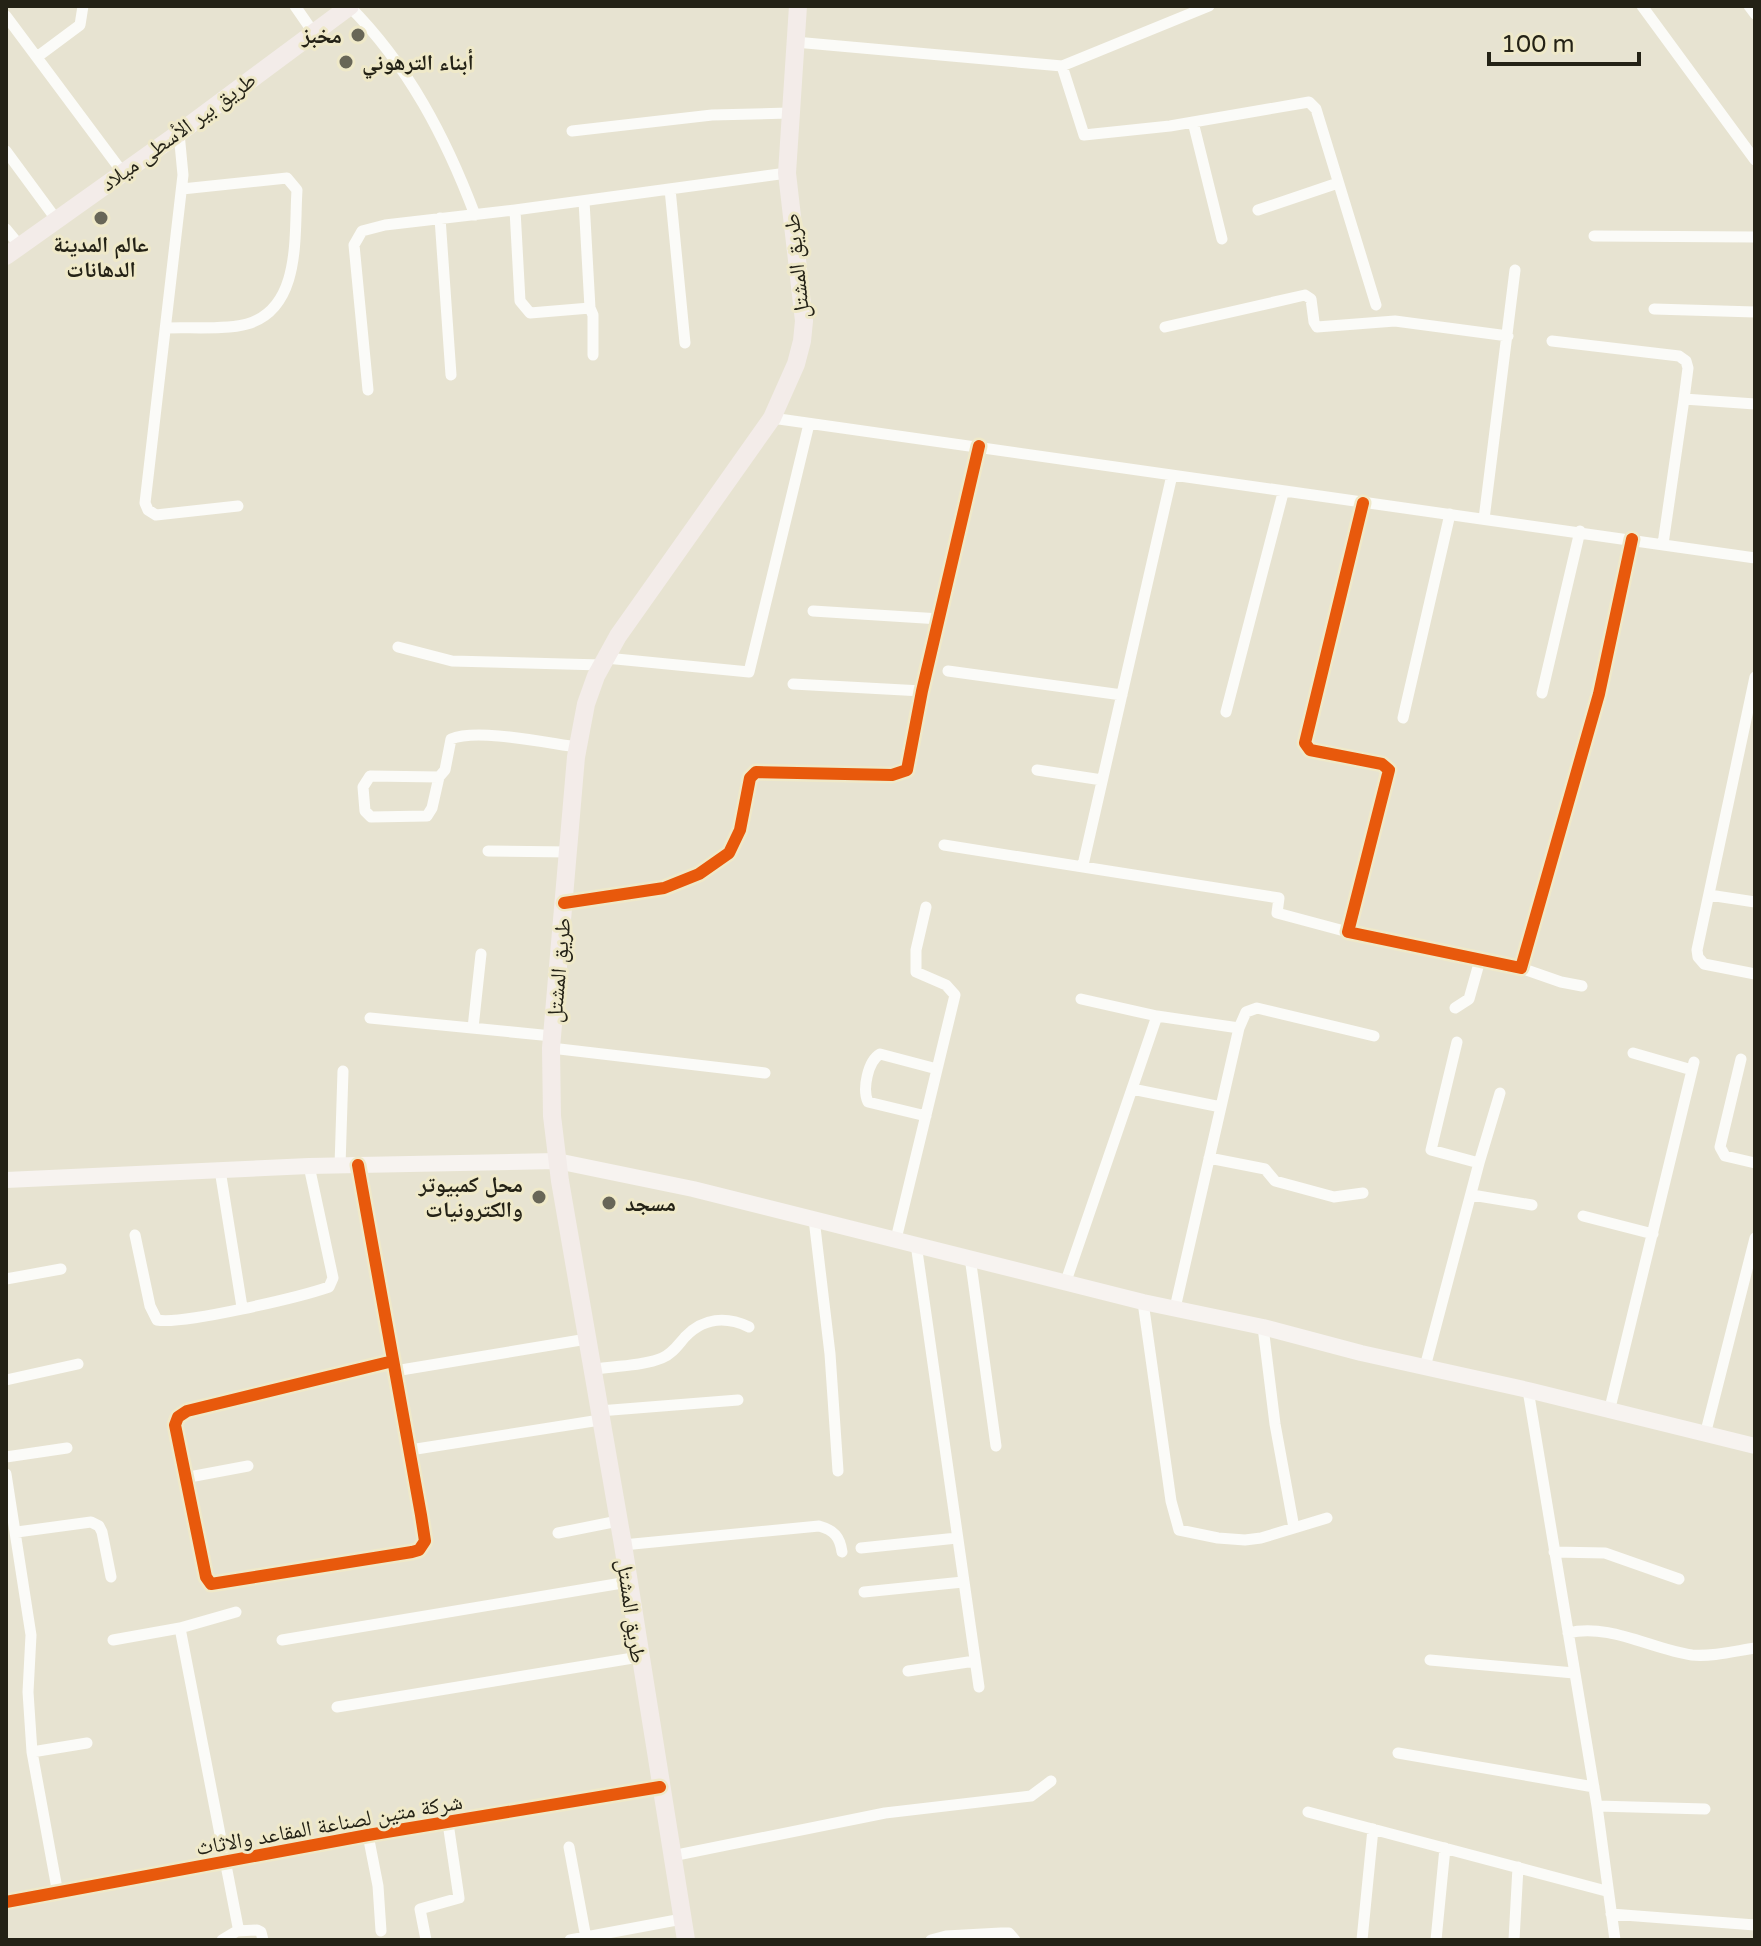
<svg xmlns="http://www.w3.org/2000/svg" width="1761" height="1946" font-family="'Varela Round','Noto Naskh Arabic',sans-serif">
<rect width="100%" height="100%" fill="#e7e3d1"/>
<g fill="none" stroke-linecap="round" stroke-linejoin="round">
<path stroke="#fbfbf8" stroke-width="11" d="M295,6L313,32
M349,6C408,65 446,138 475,215
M1642,6L1755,160
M1749,6L1755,14
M6,16L123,173
M795,42L1062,66L1209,6
M37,57L80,25L83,6
M1062,66L1084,135L1170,126L1309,102L1316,109L1376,305
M1193,122L1222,239
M572,131L712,115L789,113
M179,133L183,175L145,503L148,510L156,515L238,506
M6,151L56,219
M670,189L685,343
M584,201L590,308
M515,210L520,301L530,313L590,308L593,315V355
M1258,210L1338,183
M440,218L451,375
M6,229L20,246
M1594,236L1755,237
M1654,309L1755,312
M1165,327L1305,295L1311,299L1314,322L1317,327L1395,321L1508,336
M167,328C188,327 228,330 247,324C302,308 294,235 297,190L287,178L182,189
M1552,341L1679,356L1686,361L1688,368L1684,399L1663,544
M368,390L354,245L362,231L385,225L515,210L787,173
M1684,399L1755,404
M772,418L1755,558
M1363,503L1305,743L1310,750L1382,764L1389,770L1348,932L1521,968L1599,694L1632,539
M1484,519L1515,270
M813,611L940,619
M398,647L452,661L602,665
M606,658L749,672L809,424
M948,671L1122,695
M1755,677L1697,950L1698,957L1704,964L1755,974
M793,684L922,691
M1542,693L1580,531
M1226,712L1283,493
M1403,718L1450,514
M1037,770L1102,780
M439,777L370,776L363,787L365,811L371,817L427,816L432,808L439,777L445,770L451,739C477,728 547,743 577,747
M944,845L1279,898L1277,913L1348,932
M488,851L570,852
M1083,865L1172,475
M1709,895L1755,902
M564,903L664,888L699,874L729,853L740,830L750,778L756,772L892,775L907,770L922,691L979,446
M1521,968L1561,982L1582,986
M1455,1008L1469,999L1480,960
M1157,1016L1239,1028L1246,1012L1257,1008L1374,1036
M370,1018L552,1036
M473,1028L481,954
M551,1048L765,1073
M1633,1053L1692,1070
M1741,1059L1720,1147L1725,1156L1755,1163
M1132,1089L1221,1107
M926,1116L868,1102C862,1089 868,1061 880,1054L937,1069
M1209,1158L1265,1169L1275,1181L1334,1197L1363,1193
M1479,1163L1500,1093
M358,1165L421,1515L425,1541L419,1550L412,1552L211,1584L206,1577L175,1425L178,1417L187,1411L393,1361
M340,1166L343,1071
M220,1170L242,1307
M1472,1195L1532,1205
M1583,1216L1653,1234
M814,1219L830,1354L838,1471
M135,1235L150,1306L157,1320C182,1325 300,1297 329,1287L333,1278L309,1166
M896,1239L955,995L946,985L916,972V950L926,907
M916,1244L979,1687
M970,1257L996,1446
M6,1279L61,1269
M1066,1281L1157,1016L1081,999
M1143,1302L1171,1501L1179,1530L1218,1538L1245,1540L1261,1538L1327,1518
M1175,1308L1239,1028
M1263,1327L1275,1424L1294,1528
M1425,1367L1479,1163L1431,1150L1457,1042
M592,1370C614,1365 640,1367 662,1358C672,1354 678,1345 685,1337C703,1318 726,1316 749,1327
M395,1371L587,1339
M6,1380L78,1364
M1528,1390L1597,1806L1615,1940
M599,1411L738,1400
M1609,1412L1694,1062
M1705,1435L1755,1238
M410,1450L600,1420
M6,1457L67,1448
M6,1474L31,1635L28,1692L32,1752L58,1894
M184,1478L248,1466
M17,1532L91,1522L99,1526L102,1532L111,1577
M558,1533L618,1521
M623,1545L819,1526C834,1530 840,1537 842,1552
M861,1548L957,1538
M1554,1552L1605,1553L1679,1579
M864,1592L963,1582
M1568,1633C1609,1623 1651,1649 1692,1655C1712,1657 1735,1651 1755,1648
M113,1640L180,1628
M282,1640L628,1582
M1430,1660L1574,1673
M908,1671L975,1661
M337,1707L639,1657
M32,1752L87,1743
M1398,1753L1594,1787
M1597,1806L1705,1809
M1308,1812L1606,1891
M368,1835L378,1886L381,1931
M569,1847L586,1938
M672,1856L885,1813L1031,1796L1051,1781
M6,1902L368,1835L660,1787
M1611,1914L1755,1925
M237,1931L257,1930L261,1932L263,1940
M222,1940L237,1931L238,1927L180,1628L236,1612
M426,1940L420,1909L459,1898L448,1823
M570,1940L682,1919
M931,1940L946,1936L1001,1933H1009L1015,1940
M1362,1940L1373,1829
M1436,1940L1445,1848
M1514,1940L1518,1867"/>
<path stroke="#f7f3f0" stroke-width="16" d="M6,1180L309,1166L557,1161L693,1189L1143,1302L1263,1327L1361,1353L1528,1390L1755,1446"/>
<path stroke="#f3ece9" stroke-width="18" d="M6,256L179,133L350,6
M686,1940L623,1545L560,1181L552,1116L551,1048L576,757L586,704L596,676L618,636L772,418L796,364L802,341L804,321L787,173L798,6"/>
<g stroke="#efe9c9" stroke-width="17">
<path id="cycleway" d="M1363,503L1305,743L1310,750L1382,764L1389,770L1348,932L1521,968L1599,694L1632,539
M564,903L664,888L699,874L729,853L740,830L750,778L756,772L892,775L907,770L922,691L979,446
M358,1165L421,1515L425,1541L419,1550L412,1552L211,1584L206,1577L175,1425L178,1417L187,1411L393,1361
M6,1902L368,1835L660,1787"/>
</g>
<use href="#cycleway" stroke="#e8590c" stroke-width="12"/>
</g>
<g fill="#686657" stroke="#efe9c9" stroke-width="3">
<circle cx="358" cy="35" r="8"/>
<circle cx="346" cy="62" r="8"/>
<circle cx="101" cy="218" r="8"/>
<circle cx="539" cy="1197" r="8"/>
<circle cx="609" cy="1203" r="8"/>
</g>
<g text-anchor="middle" stroke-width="6" stroke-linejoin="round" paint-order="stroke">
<g font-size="22" font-weight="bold" fill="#242216" stroke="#efe9c9" text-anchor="end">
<text x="342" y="43">مخبز</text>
<text x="362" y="70" text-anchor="start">أبناء الترهوني</text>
<text x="101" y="252" text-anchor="middle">عالم المدينة<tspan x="101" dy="25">الدهانات</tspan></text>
<text x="523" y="1192">محل كمبيوتر<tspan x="523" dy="25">والكترونيات</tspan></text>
<text x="625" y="1211" text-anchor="start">مسجد</text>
</g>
<g font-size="22" fill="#242216" stroke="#efe9c9">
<text transform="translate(178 131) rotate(-36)" y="8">طريق بير الأسطى ميلاد</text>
<text transform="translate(796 266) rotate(-96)" y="8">طريق المشتل</text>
<text transform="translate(558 970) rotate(-85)" y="8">طريق المشتل</text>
<text transform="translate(632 1611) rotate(82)" y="8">طريق المشتل</text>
<text transform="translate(329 1824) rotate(-10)" y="8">شركة متين لصناعة المقاعد والاثاث</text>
</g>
</g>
<rect width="1761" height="1946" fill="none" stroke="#242216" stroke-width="16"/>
<path d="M1489 52v12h150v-12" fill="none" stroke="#242216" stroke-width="4"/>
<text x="1501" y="52" font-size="24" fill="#242216" stroke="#efe9c9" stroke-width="6" paint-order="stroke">100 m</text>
</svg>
